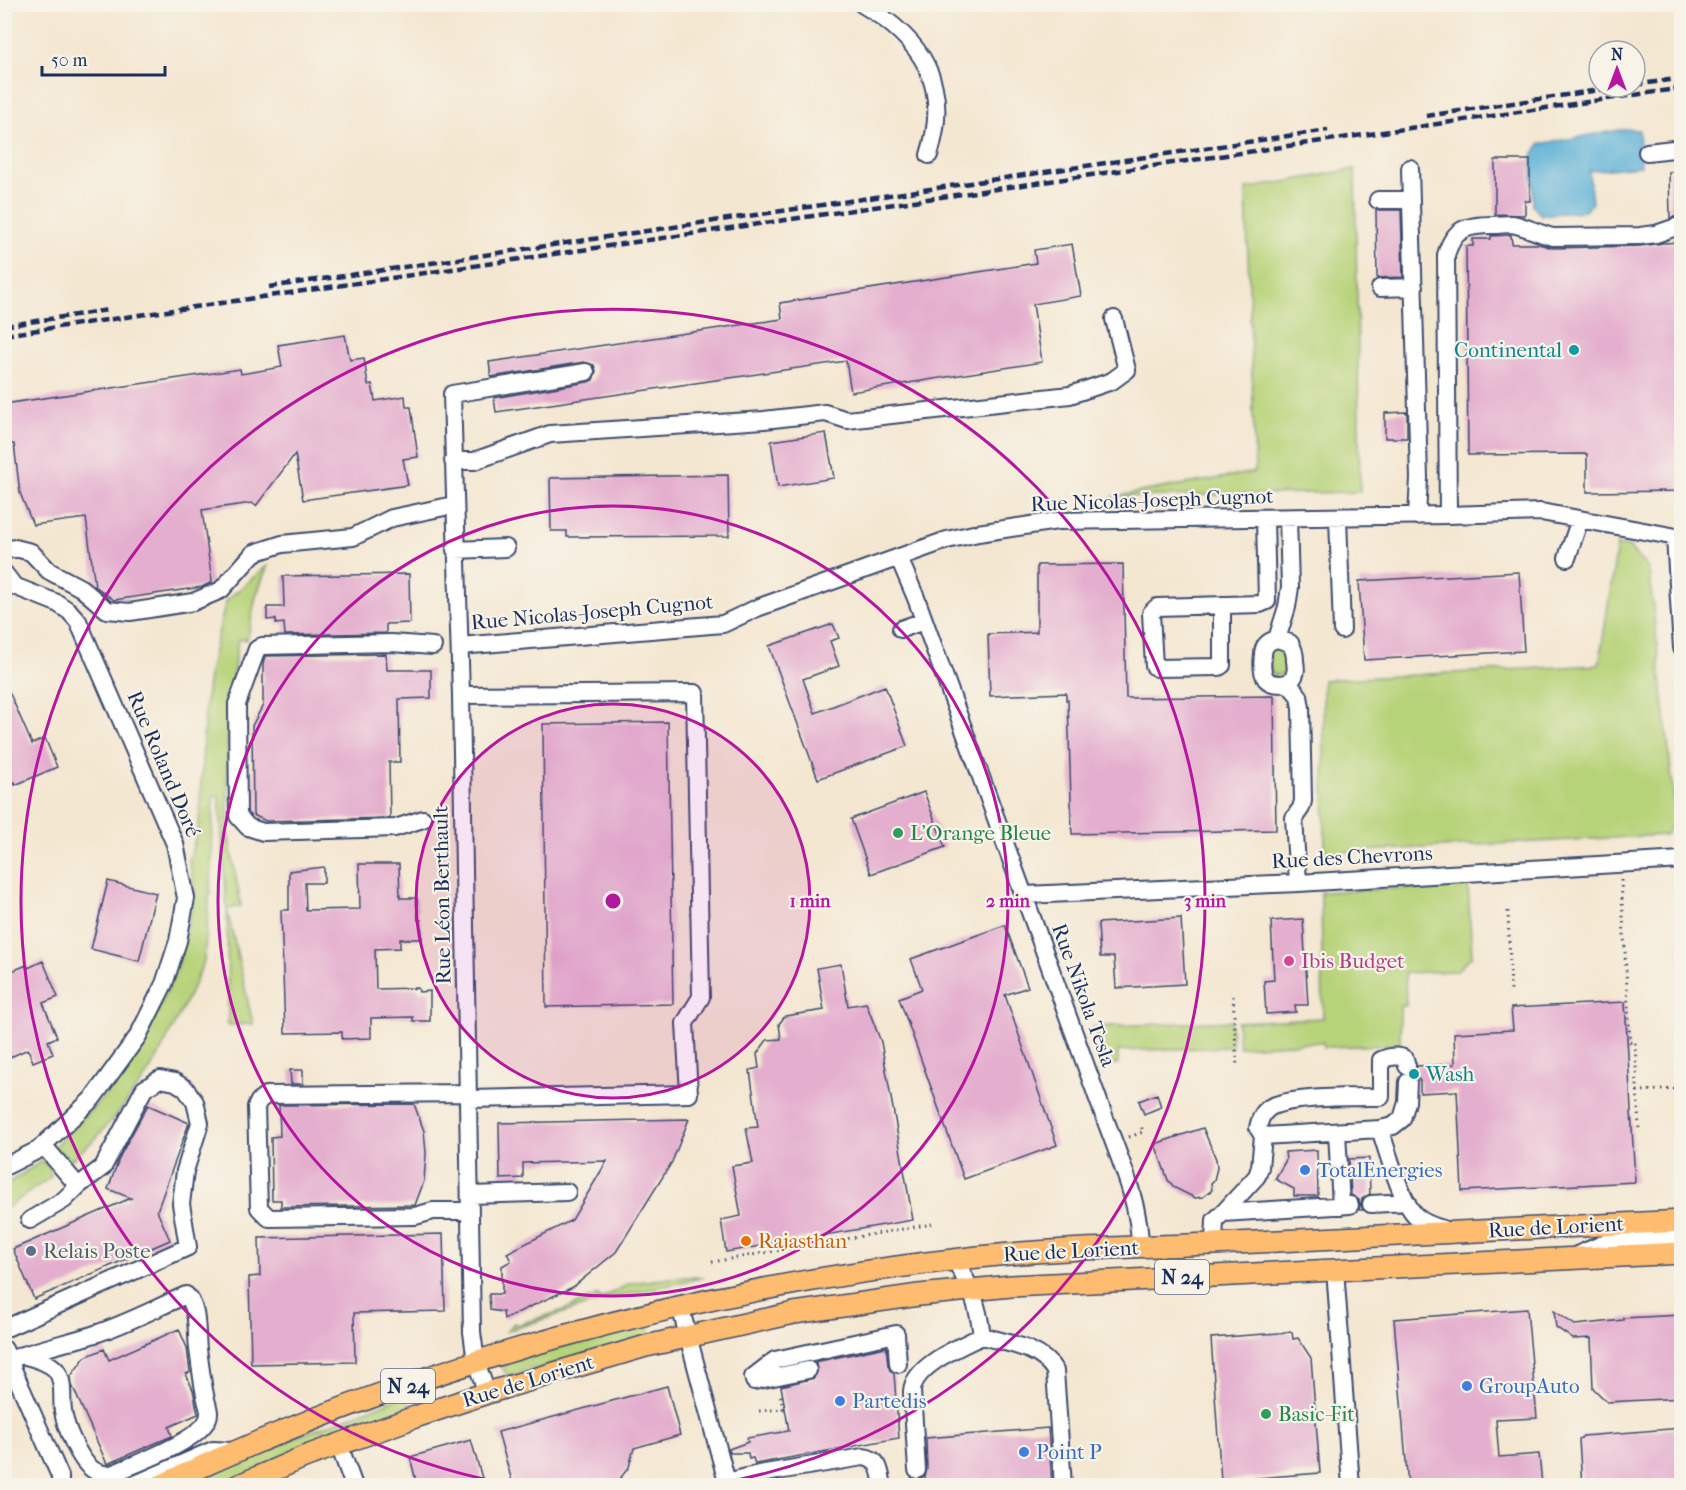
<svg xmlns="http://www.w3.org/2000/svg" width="1686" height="1490" font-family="'IM FELL French Canon',serif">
<rect width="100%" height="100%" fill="#f7f3e8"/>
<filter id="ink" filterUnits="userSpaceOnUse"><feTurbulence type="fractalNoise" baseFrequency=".0167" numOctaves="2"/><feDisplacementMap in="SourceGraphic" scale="12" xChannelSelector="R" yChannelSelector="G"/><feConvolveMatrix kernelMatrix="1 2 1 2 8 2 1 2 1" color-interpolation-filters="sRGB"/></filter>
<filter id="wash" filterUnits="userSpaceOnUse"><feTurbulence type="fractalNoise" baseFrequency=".008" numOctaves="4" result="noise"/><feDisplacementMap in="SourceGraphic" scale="24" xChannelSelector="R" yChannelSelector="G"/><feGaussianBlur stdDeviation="1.35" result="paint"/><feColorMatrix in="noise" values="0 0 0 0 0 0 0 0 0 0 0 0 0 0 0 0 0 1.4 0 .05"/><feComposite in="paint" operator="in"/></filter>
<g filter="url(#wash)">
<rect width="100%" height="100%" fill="#f4e7d1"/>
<path fill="#b7d379" stroke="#69816c" stroke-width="1.5" d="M1355,169L1360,492L1111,497L1255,472L1246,189Z
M1617,545L1629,547L1649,570L1676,817L1666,835L1325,853L1323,680L1599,665Z
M268,565L256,596L247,640H238L227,714L228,833L241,906L227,909L253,1024L228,1025L227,909L219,796H213L212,866L204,961L195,983L158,1057L146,1076L122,1108L96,1138L71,1160L54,1147L96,1105L123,1074L148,1033L178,966L195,892L189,861L199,823L205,706L210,668L226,601Z
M1274,647H1281L1286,651L1289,667C1285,674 1279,678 1271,673L1269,651Z
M1468,885L1472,956L1456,971L1405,973L1406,1006H1400V1045L1324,1047L1323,1042L1239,1047L1237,1022L1323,1018L1321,892Z
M1231,1021L1232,1047L1118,1051V1064H1108L1092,1027Z
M42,1161L50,1168L51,1177L5,1209V1185Z
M680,1277H705L607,1299L507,1331L514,1323L517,1325L564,1310L598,1295L600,1299L631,1283Z
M648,1324L651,1337L511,1375H507L503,1369L506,1362Z
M406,1395L411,1408L228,1485L182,1486L306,1433Z"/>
<path fill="#5bb1d7" stroke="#3b709a" stroke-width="1.5" d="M1625,129L1639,130L1641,166L1589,171L1592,203L1585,211L1541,215L1533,206L1532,156L1540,144Z"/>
<g id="blocks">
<path fill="#e4aece" d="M1495,160H1530V201H1525V215L1495,214Z
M1682,170V215L1670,218L1669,172Z
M1376,210H1401L1403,277L1377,278Z
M1511,235L1512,244H1538L1553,248L1640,246L1663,243L1682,242V491L1587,492V454L1468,455L1466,246H1473V239H1491V236Z
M1072,244L1081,296L1033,304L1042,362L851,392L846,361L496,412L494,398L588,382L593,380L596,371L594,365L584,362L491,377L489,362L782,319L780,303L1036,263L1034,250Z
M345,335L350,360L364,358L368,385L372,384L375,401L405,396L406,407H411L418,457L403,459L408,485L303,500L295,454L256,506L252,503L202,510L212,582L202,587L114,600L95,586L86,518L33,525L20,493L14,444L4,445V404L240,369L241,374L282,367L278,345Z
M1407,412V438H1385V413Z
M826,433L834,478L778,487L771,441Z
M728,475L729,536L567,537V531H551L550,478Z
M1123,564L1126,698L1274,696L1276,830L1072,834L1068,700H1066V693L990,696L988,634L1037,632V565Z
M1519,572L1524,651L1364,660L1359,581Z
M409,574L410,623L386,624V633L285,635L284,623L276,624V619L267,620V607H284L283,576Z
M833,624L839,638L830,641L839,666L803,679L815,713L885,686L907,746L818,779L769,646Z
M386,654L387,670H431V698L399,699L400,762H389L390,818L266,821L253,815L252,726L263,705V665L265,656Z
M4,680L32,744L45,738L57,767L15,785V782L4,787Z
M668,722L673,1004L546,1007L543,724Z
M924,792L945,847L871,874L851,819Z
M359,864H399L400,898H417L418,920H421L422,939H400V948L375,949L376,989L418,988L419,992L430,991V1021H413V1017L371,1018V1038L342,1039V1032L285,1033L281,910H289V871L324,867V883H305L306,910L360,909Z
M108,881L156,893L139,961L91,949Z
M1181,918L1185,984L1116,988L1114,957H1100L1098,923Z
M1303,919L1308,1005H1295L1296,1012L1266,1014L1264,981L1274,980L1271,921Z
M1005,925L1028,987L1005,995L1057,1145L964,1179L899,998L922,989L911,959Z
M43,961L58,997L43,1003L57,1037L48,1041L53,1054L33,1062L28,1049L4,1060V974L27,965L28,968Z
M841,964L848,1006L866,1003L881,1042L913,1220L726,1252L721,1220L741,1216L732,1166L753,1163L746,1128L758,1127L750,1070L759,1068L757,1054L767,1040L781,1039L779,1024L785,1016L824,1010L817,968Z
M1625,1002L1635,1182L1462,1191L1457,1091L1420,1093V1081L1414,1074L1417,1066L1455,1064L1454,1033L1513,1030L1511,1008Z
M290,1070H303V1084H291Z
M1157,1094L1161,1107L1144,1114L1139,1101Z
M414,1104L424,1131L426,1153L424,1181L415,1205L281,1207V1200H272L271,1137L280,1136L279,1105Z
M148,1105L189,1123L157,1211L170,1240L34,1299L13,1249L131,1198L108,1189L120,1156Z
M689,1119L672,1162L616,1252L573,1287L504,1319L503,1312L490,1310L489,1294H502V1266L511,1261L507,1253L572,1220L607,1161L523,1163V1178L500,1179L499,1123Z
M1203,1128L1216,1159L1217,1168L1214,1180L1211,1183L1212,1190L1203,1197L1195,1198L1175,1188L1168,1180L1155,1144Z
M1317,1150L1318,1196H1294V1189L1275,1179L1286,1160L1285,1152Z
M1369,1158L1370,1194L1362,1199L1361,1205L1363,1210H1359L1360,1205L1359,1200L1351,1195L1349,1159Z
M443,1234L445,1311L354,1313L355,1362L251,1364L249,1277L260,1276L259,1238Z
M1527,1309L1537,1418L1496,1420L1499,1457L1539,1454L1542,1485H1408L1394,1319Z
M1554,1311L1575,1325L1623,1320V1318L1682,1315V1398L1607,1402L1593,1388L1591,1338L1573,1339L1556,1327Z
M179,1329L187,1348L190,1372L186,1374L193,1390L198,1414L169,1427L172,1436L107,1464L72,1385L71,1376L85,1357L104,1349L109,1360Z
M1292,1332L1293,1339L1298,1338L1311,1358L1320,1473L1221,1481L1211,1338Z
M886,1347L888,1365L890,1370L894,1374L899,1438L755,1464L753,1458L749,1459L748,1453H730L729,1449L748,1442L747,1438L789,1431L781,1386L814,1378L818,1368L815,1362Z
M667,1386L680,1435L634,1448L629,1467L615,1485H513L498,1432Z
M1048,1428L1052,1485H925V1477L927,1469L926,1438Z
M1682,1428V1485H1582L1579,1440L1583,1436Z
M471,1440L484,1485H417L410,1457Z"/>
</g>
</g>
<g filter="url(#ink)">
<use href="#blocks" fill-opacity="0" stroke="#3c4b6f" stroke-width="1.5"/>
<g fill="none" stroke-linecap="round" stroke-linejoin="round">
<g stroke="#3c4b6f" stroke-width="20">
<path id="minor" d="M862,4C923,40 951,84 929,155
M1647,152L1682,148
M1410,168L1419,478L1417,516
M1378,200H1411
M1380,288L1414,287
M453,461H474L550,434L764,420L825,413L847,420L1070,395L1112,381L1127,370L1114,319
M1448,515L1446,255C1454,228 1467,225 1493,225C1499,225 1506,224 1512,224C1525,226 1539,234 1553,237L1640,236L1656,234L1682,225
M1338,517L1342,630
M1675,537L1682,648
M455,550L506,548
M4,551L15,548L31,552L49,571L81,588L107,610L130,612L193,602L221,590L254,553L282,544L353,537L392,518L454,505
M899,558L916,598L1103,1113C1118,1156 1140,1201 1140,1247
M1567,558L1580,519
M4,573L14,586L57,603L69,611L78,621L175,844L186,898L178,941L164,984L138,1036L92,1099L38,1150L4,1167
M1222,605V665L1219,667L1157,668L1154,666L1151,613L1157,607L1260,604L1267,601L1265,519
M901,629L924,621
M1277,639L1290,643C1294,649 1295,654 1295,661C1296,667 1297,674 1292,679C1287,686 1271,685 1266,679C1262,673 1262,662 1263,655C1263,645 1269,641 1277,639Z
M1277,639L1287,607L1290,587L1288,518
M460,646L723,624L757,608L947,540L978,533L1057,521L1448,515L1541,512L1682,538
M1288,683L1299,696L1301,708L1303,801L1301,808L1294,818L1298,883
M461,695L695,693L701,997L685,1023L689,1094L468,1099
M423,819L395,828L263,832L248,827L238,816L237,704L257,649L262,646L391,643L433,646
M1025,895L1298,883L1682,860
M468,1093L266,1095L259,1101L256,1107L259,1208L269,1218L415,1216L433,1211H470
M1380,1129L1393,1126L1402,1119L1407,1102L1408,1082
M1337,1132L1341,1206
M1263,1136L1258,1128C1260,1119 1262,1113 1269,1108C1288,1096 1357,1097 1381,1097V1060C1388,1057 1398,1055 1405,1059L1407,1066
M470,1195L567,1192
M1371,1204L1407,1202
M1223,1213L1257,1176L1260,1167L1263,1136L1380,1129C1387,1150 1401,1202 1416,1216C1424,1224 1436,1227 1446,1230
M30,1220L64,1200L78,1186L43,1145
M1214,1244L1215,1220L1223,1213L1350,1205
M1577,1255L1612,1240L1682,1237
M1335,1269L1351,1486
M680,1306L728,1486
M4,1329L188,1247L181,1204L185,1171L200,1123L195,1102L185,1088L175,1082L160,1079L144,1089L103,1167L78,1186
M982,1336C1006,1343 1041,1347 1055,1371L1063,1486
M4,1349L60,1476V1486
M9,1360C38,1349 67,1343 95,1334C126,1324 156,1308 186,1295C199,1306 196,1334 198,1349C200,1364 202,1380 205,1395C206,1401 209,1408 209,1413C209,1439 132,1465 109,1475C103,1474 97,1473 92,1469C79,1460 65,1426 63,1411C61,1398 65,1382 56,1370C48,1361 33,1358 22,1355
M753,1377L775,1360L896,1334L898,1364
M754,1381L808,1370
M487,1393L476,1362L472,1332L461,695L452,394L586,372
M339,1445L354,1486
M917,1470L912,1391C914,1365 962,1346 982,1336C978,1303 971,1288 955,1260
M727,1482L759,1474L863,1457C880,1459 880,1471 883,1486
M131,1486L213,1450L233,1451"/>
</g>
<g stroke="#3c4b6f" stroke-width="24">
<path id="major" d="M160,1486C415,1364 697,1287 978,1257C1063,1248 1150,1247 1236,1243C1384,1236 1533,1228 1682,1221
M237,1486L304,1457L418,1416L487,1393L646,1346L794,1313L919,1295L1011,1286L1682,1253"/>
</g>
<path stroke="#3c4b6f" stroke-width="3" stroke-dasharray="1.5 4.5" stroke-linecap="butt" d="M1621,880L1630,1042H1635L1639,1130
M1508,911L1511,992
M1233,996L1237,1067
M1637,1091L1682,1089
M1129,1137L1143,1132L1141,1125
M712,1262L932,1224
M759,1411L783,1409L780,1392"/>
<use href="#minor" stroke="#fff" stroke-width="16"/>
<use href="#major" stroke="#febc71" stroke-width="21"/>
<path stroke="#1b2f5e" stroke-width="4.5" stroke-dasharray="9 4.5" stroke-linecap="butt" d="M1635,85L1682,78
M1426,116L1619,87
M269,287L1328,130
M4,326L108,310
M4,335L1682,88"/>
</g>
</g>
<circle cx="613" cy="901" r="197" fill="#b5179e" fill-opacity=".12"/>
<g fill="none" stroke="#b5179e" stroke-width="3">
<circle cx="613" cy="901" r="197"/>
<circle cx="613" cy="901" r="395"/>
<path d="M515 1485A592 592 0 1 1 711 1485"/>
</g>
<g fill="#0f9aa8" stroke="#f7f3e8" stroke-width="2">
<circle cx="1574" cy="350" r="6"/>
<circle cx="1414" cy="1074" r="6"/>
</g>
<g fill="#2e9e5b" stroke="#f7f3e8" stroke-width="2">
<circle cx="898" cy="833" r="6"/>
<circle cx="1266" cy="1414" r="6"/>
</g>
<circle fill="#d1479c" stroke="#f7f3e8" stroke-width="2" cx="1289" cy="961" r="6"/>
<g fill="#3f7fe0" stroke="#f7f3e8" stroke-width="2">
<circle cx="1305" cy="1170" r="6"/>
<circle cx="1467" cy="1386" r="6"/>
<circle cx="840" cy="1401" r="6"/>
<circle cx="1024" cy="1452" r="6"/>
</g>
<circle fill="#e8710a" stroke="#f7f3e8" stroke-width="2" cx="746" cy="1241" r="6"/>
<circle fill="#5c6f8a" stroke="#f7f3e8" stroke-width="2" cx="31" cy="1251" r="6"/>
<g text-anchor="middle" stroke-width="4.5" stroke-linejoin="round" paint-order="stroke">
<g fill="#f7f3e8" stroke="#5d6a87" stroke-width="1.5">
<rect x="1155" y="1260" width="54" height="34" rx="4.5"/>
<rect x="381" y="1369" width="54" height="34" rx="4.5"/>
</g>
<g font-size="20" font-weight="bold" fill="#1b2f5e">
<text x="1182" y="1284">N 24</text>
<text x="408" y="1393">N 24</text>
</g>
<g font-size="21" fill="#0d838f" stroke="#f7f3e8" text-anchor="end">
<text x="1562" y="357">Continental</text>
<text x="1426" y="1081" text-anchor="start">Wash</text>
</g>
<g font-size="21" fill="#1b2f5e" stroke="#f7f3e8">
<text transform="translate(1152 500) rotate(-2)" y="7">Rue Nicolas-Joseph Cugnot</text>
<text transform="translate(592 612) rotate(-5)" y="7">Rue Nicolas-Joseph Cugnot</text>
<text transform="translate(164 764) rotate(67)" y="7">Rue Roland Doré</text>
<text transform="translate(1352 857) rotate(-3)" y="7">Rue des Chevrons</text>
<text transform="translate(442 895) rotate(-91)" y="7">Rue Léon Berthault</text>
<text transform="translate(1084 995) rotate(70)" y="7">Rue Nikola Tesla</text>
<text transform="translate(1556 1227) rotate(-3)" y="7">Rue de Lorient</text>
<text transform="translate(1071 1251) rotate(-3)" y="7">Rue de Lorient</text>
<text transform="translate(528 1381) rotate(-17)" y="7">Rue de Lorient</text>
</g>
<g font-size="21" fill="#27864d" stroke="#f7f3e8" text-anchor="start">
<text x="910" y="840">L'Orange Bleue</text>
<text x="1278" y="1421">Basic-Fit</text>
</g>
<g font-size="21" fill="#b23c85" stroke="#f7f3e8" text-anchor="start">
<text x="1301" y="968">Ibis Budget</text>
</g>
<g font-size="21" fill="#366cbe" stroke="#f7f3e8" text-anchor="start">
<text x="1317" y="1177">TotalEnergies</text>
<text x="1479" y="1393">GroupAuto</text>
<text x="852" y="1408">Partedis</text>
<text x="1036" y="1459">Point P</text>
</g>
<g font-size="21" fill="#c56008" stroke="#f7f3e8" text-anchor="start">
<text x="758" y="1248">Rajasthan</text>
</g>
<g font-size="21" fill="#4e5e75" stroke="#f7f3e8" text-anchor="start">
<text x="43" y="1258">Relais Poste</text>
</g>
</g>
<circle cx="613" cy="901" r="9" fill="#b5179e" stroke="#f7f3e8" stroke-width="3"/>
<g font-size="18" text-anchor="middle" font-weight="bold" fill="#b5179e" stroke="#f7f3e8" stroke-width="4.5" stroke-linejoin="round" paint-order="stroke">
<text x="810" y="907">1 min</text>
<text x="1008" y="907">2 min</text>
<text x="1205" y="907">3 min</text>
</g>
<rect width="1686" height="1490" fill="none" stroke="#f7f3e8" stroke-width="24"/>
<g transform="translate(1617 69)"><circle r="28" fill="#f7f3e8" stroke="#9fa5b1" stroke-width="1.5"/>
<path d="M0-4.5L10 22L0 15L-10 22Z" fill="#b5179e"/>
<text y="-9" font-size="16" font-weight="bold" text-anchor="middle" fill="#1b2f5e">N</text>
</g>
<path d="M42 66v9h123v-9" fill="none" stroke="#1b2f5e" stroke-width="3"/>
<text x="51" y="66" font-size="18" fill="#1b2f5e" stroke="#f7f3e8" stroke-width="4.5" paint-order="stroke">50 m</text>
</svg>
